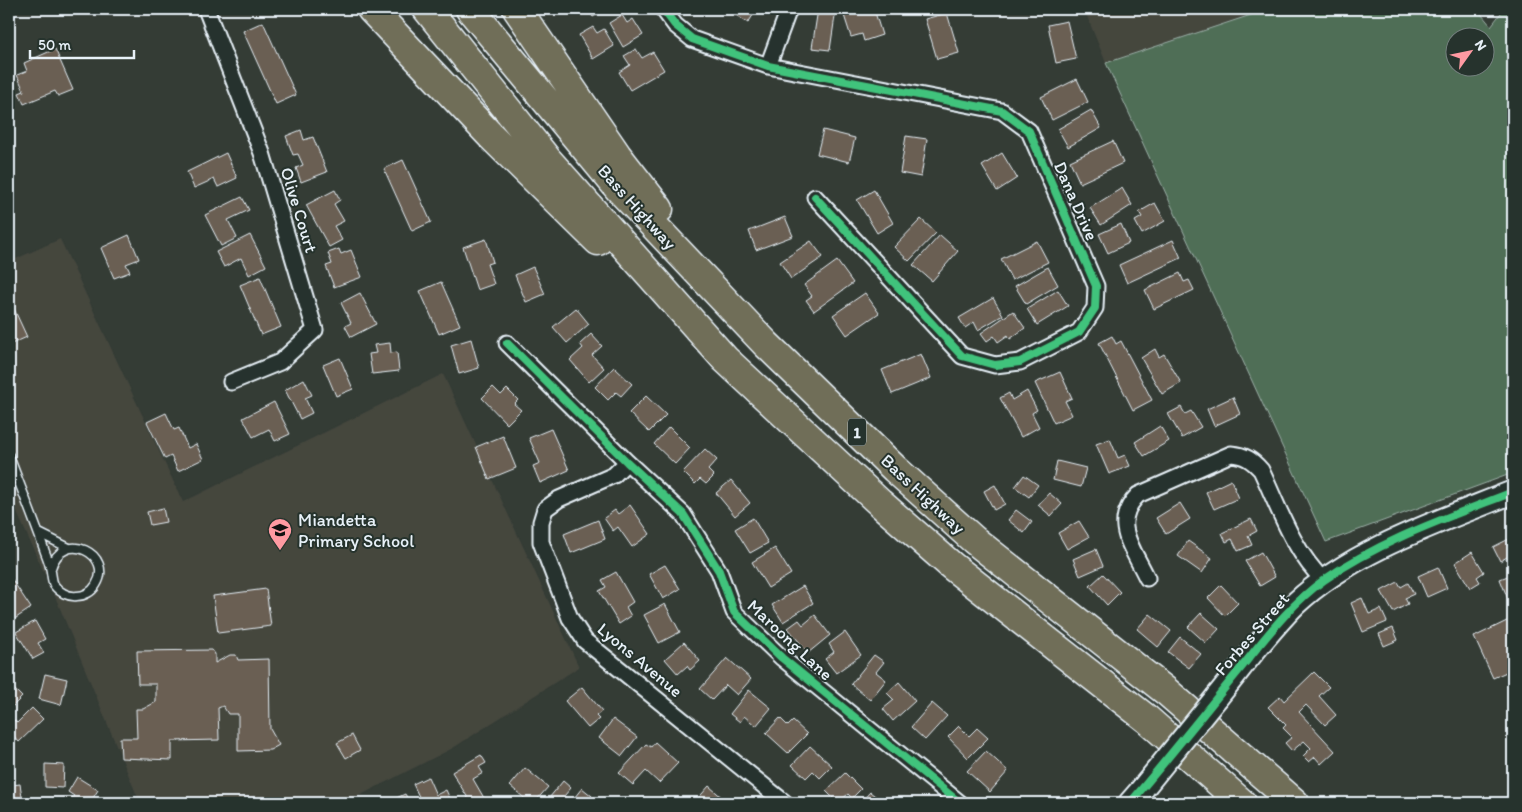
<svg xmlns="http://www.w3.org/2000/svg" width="1522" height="812" font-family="Itim,sans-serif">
<rect width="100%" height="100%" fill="#343c35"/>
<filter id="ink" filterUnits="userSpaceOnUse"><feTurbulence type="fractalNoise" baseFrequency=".02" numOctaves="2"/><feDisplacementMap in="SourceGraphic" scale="10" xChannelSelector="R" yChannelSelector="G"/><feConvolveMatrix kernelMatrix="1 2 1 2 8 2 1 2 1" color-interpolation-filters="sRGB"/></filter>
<g filter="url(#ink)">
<path fill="#44463e" d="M1084,9H1269L1106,63Z
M60,239L183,502L443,374L579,667L453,748L345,803H140L57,601L9,495V262Z"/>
<path fill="#506e57" stroke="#9cb0a8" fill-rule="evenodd" d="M1269,9H1477L1491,26L1504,9H1513V473L1326,542L1106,63ZM1454,38H1484V68H1454Z"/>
<path fill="#6a5f53" stroke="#e8f1f8" d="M587,9H607L593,17Z
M729,9H757L748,23L728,10Z
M818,9H836L830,50L812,48Z
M842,9H874L882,35L864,41L862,34L851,37Z
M947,13L959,53L937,59L925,19Z
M622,15L627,23L633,19L643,35L623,47L609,23Z
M1067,21L1076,59L1056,63L1048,25Z
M263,22L296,95L276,104L243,31Z
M593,27L597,33L604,29L614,46L593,59L579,35Z
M55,49L73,90L58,96L55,91L24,104L19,93L24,91L17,75L27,71L24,63Z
M636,49L642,58L653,52L664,70L630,90L619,72L630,65L624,56Z
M1077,79L1088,102L1052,120L1041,97Z
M1091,110L1101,128L1068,147L1058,129Z
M301,130L304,140L313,137L327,172L301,182L296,168L303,165L298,154L293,155L286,136Z
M823,130L855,138L849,162L817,154Z
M906,136L927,139L921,177L900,173Z
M1113,141L1123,163L1080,183L1070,161Z
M226,153L237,178L218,187L214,179L194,188L187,172Z
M1002,153L1017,178L997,191L982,166Z
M403,160L431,222L412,231L384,169Z
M1122,188L1132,205L1101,225L1090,208Z
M335,190L340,200L334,204L344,221L334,226L342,240L329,247L306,205Z
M874,190L893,223L877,233L857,200Z
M242,197L249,210L228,220L237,238L221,246L205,215Z
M1155,203L1165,221L1142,234L1135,221L1142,217L1139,212Z
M785,217L793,236L756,250L749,231Z
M921,219L936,233L909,261L894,247Z
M1121,224L1129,243L1108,253L1099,234Z
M129,235L139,259L126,264L130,272L114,278L101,248Z
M250,235L266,266L249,275L241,258L224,267L216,252Z
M940,235L958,251L932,281L913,265Z
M486,239L493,262L487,264L494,284L477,290L463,247Z
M1173,240L1181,258L1127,283L1119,265Z
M811,241L823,257L791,279L780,262Z
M1037,241L1048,262L1012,280L1001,259Z
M339,249L341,254L351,250L362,277L334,287L326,266L332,264L328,253Z
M837,261L853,283L814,311L806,300L812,296L804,285Z
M533,267L545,294L526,302L515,275Z
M1048,267L1058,285L1026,304L1015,286Z
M1180,273L1184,282L1189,280L1194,290L1154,309L1145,290Z
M260,277L281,327L261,335L240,285Z
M441,282L460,325L439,334L420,291Z
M1058,290L1068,306L1037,325L1027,309Z
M360,293L376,324L351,337L345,326L351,323L341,303Z
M865,293L879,313L847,335L833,315Z
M9,298L27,337L9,345Z
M993,298L1003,315L978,330L974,322L965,328L959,318Z
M576,308L589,324L567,343L553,327Z
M1013,311L1025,328L1010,339L1008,335L998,342L994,336L987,341L981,333Z
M591,334L602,346L592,355L604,368L589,382L570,360L583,348L580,344Z
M1112,336L1116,344L1121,341L1152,400L1133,410L1099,343Z
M471,339L479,368L459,374L451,345Z
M390,343L391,353L397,352L399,371L372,374L369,354L376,353L374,345Z
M1155,349L1159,357L1164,354L1181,383L1162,394L1141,358Z
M921,354L931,378L892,394L882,370Z
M340,358L353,389L336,396L323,365Z
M614,367L632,384L621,396L616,392L608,400L595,387Z
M1060,372L1072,398L1065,401L1072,415L1054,423L1035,383Z
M304,379L312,395L305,398L312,413L300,419L285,390Z
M493,387L501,395L507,389L518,400L514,404L521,410L507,424L482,398Z
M1027,391L1037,410L1032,413L1039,427L1021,437L1000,398L1009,393L1012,400Z
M646,396L666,415L649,432L629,413Z
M1233,397L1240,414L1214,426L1207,409Z
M274,402L290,434L275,441L269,429L253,437L243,418Z
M1181,407L1185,414L1191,411L1201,427L1182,438L1168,414Z
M166,413L174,430L179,428L188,448L196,444L203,459L178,471L171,456L165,459L147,422Z
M1160,426L1169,441L1144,456L1135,442Z
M669,427L690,448L675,464L654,444Z
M551,429L569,470L540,483L533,466L540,463L529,438Z
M503,436L516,468L489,479L476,447Z
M1110,439L1118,458L1125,455L1130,466L1109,474L1096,444Z
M705,449L717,460L708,470L714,476L706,484L700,479L695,484L683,472Z
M1057,461L1086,468L1081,487L1053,480Z
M1024,475L1038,485L1029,497L1015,487Z
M731,480L750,503L735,516L716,493Z
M1231,480L1239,498L1214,509L1206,492Z
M995,485L1005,504L994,510L984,491Z
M1049,493L1062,504L1051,516L1038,505Z
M1180,503L1190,519L1166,534L1156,518Z
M630,505L650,534L632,547L618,527L613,531L604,518L615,510L618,514Z
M163,508L166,522L150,525L147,512Z
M1016,510L1032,522L1024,533L1008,520Z
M753,518L768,543L750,553L735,529Z
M1251,519L1257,531L1248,536L1252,545L1238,551L1232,539L1226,542L1222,533Z
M598,520L605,539L571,553L564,534Z
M1079,521L1089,537L1067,549L1058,533Z
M1513,537V564L1509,556L1500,561L1493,547Z
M1188,541L1212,558L1202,573L1178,556Z
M775,548L791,574L768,588L752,562Z
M1096,549L1103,566L1080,576L1073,559Z
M1261,552L1275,577L1260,586L1245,561Z
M1472,552L1484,572L1477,577L1480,582L1470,588L1455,563Z
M665,565L680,589L663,599L649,574Z
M1438,567L1447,588L1427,597L1418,576Z
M616,572L633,602L626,607L631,616L619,624L599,591L606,587L602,580Z
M1103,574L1120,592L1107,605L1090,586Z
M1513,574V602L1510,604L1500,579Z
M9,575L31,608L13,620L9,613Z
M1398,582L1401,587L1408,583L1414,594L1405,598L1408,604L1393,612L1381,591Z
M1221,585L1238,603L1225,616L1208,598Z
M803,586L813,603L783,622L772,605Z
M266,589L271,626L218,633L213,596Z
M1362,598L1369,614L1381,609L1387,622L1363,632L1351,603Z
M665,604L680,632L659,643L644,615Z
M1201,613L1219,629L1206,643L1188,627Z
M1150,614L1171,631L1158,647L1137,629Z
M815,615L830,635L808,653L788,628L799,620L803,625Z
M1513,618V669L1493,678L1474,637Z
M35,621L45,639L38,643L44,653L33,659L16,632Z
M1393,628L1398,640L1384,646L1379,634Z
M845,632L861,655L836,673L825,659L834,652L829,644Z
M1180,637L1201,654L1189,668L1168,652Z
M684,642L700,661L690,670L687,666L678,674L665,659Z
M212,650L215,654V663L230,655H236L238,660L269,659L270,729L279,745L270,750L238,751V714H228L223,706L218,708L219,740L172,741V760L121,758L120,738H137L136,709H143L156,702V684H138L137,651Z
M874,655L884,662L876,672L886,680L870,700L851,684Z
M727,658L751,679L737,695L726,685L712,700L700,689Z
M1314,672L1329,687L1319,696L1336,715L1325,725L1306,705L1299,712L1335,751L1321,764L1315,757L1309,762L1303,756L1311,748L1304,741L1292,751L1285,743L1292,737L1283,728L1286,725L1268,707L1280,696L1284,701Z
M45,674L67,679L61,705L39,699Z
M899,682L915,701L893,721L883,709L894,700L887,693Z
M582,687L602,711L596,716L599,719L588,728L565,701Z
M13,688L22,697L9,710V692Z
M749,690L771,708L756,726L744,716L740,722L730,714Z
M932,703L947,716L925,740L911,727Z
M32,708L43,719L19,742L9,731V715L17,723Z
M780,718L788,726L793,721L807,734L788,753L766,733Z
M613,719L637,737L622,756L599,738Z
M959,726L969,736L977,728L988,738L968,758L948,737Z
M352,735L360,750L346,758L337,743Z
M655,742L678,763L659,783L646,771L633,785L619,773L646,744L651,747Z
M810,746L832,766L820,778L813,771L806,778L792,765Z
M986,751L1008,771L990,792L967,771Z
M481,755L486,763L479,767L483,773L473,779L484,798L475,803H471L452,772Z
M45,764L64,765L63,788L45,787Z
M525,768L548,787L534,803H530L510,786Z
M845,773L861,789L852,798L848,794L838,803L826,791Z
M77,777L98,790L90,803H69L74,796L68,792Z
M428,777L436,795L446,790L451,801L445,803H422L413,784Z
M9,780H12L13,785L20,784L23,803H9Z
M563,781L571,788L564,796L571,802L582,788L592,796L586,803H545Z
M709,786L725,800L722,803H694Z
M870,792L884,803H860Z
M405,794L410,803H386Z"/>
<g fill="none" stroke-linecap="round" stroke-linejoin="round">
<g stroke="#e8f1f8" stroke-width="11">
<path id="lane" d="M9,456C21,488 34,520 45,552C47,557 49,562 50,567C52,573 51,579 54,585C59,592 68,597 77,596C84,596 92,592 96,585C115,555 63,528 51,568
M39,533L69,548"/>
</g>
<g stroke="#e8f1f8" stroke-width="19">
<path id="street" d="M206,9L262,153L315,330L280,362L231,382
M663,9L675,25L692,39L768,66L1002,111L1029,131L1096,286L1095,308L1079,332L1020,362L995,365L962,356L815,197
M768,66L789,9
M507,343L627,462L683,514L719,571L734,612L782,658L960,803
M627,462L614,475L559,499L545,509L541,522V542L570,618L585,641L785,803
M1147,578C1133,548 1110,523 1138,495L1231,454C1245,455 1252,460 1261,470C1279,508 1293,551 1324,581"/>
</g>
<g stroke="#e8f1f8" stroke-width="26">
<path id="secondary" d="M1217,697C1242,666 1267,632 1295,604C1352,550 1441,521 1513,492
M1130,803L1144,787"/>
</g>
<g stroke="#e8f1f8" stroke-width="31">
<path id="highway" d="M371,9L491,136L598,241
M427,9L547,159L725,359L880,503L952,566L1147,719L1242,803
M470,9L619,189L766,344L895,469L974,540L1167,692L1295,803
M517,9L617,155L659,209"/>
</g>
<use href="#lane" stroke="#26332d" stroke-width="8"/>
<use href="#street" stroke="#26332d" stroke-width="15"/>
<use href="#secondary" stroke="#26332d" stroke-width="22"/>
<use href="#highway" stroke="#706e59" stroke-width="28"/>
<g stroke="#e8f1f8" stroke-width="26" stroke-linecap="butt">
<path id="secondary-bridge" d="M1144,787L1217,697"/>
</g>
<use href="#secondary-bridge" stroke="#26332d" stroke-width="22"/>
<g stroke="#26332d" stroke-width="11">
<path id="cycleway" d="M663,9L675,25L692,39L768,66L1002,111L1029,131L1096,286L1095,308L1079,332L1020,362L995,365L962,356L815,197
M507,343L627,462L683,514L719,571L734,612L782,658L960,803
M1130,803C1166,761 1201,717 1236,674C1263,641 1289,605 1324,580C1381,540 1449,517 1513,492"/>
</g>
<use href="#cycleway" stroke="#40c37c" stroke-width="8"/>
</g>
</g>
<defs>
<g id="school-pin" transform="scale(1.25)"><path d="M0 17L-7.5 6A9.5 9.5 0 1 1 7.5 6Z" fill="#ff9aa2" stroke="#26332d"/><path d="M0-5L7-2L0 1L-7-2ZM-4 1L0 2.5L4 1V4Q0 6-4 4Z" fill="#111"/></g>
</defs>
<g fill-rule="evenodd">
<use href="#school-pin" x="280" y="530"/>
</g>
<g text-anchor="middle" stroke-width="4" stroke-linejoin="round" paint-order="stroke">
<rect fill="#26332d" stroke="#aeb8bb" stroke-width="1" x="848" y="418.5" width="18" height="27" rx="4"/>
<g font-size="16" font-weight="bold" fill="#e8f1f8">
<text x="857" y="438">1</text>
</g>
<g font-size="18" fill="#e8f1f8" stroke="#26332d">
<text transform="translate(1076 201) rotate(66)" y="6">Dana Drive</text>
<text transform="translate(637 207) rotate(48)" y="6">Bass Highway</text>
<text transform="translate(299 210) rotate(73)" y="6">Olive Court</text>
<text transform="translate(923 494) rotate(43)" y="6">Bass Highway</text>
<text transform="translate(1252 634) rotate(-49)" y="6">Forbes Street</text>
<text transform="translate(790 640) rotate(43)" y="6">Maroong Lane</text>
<text transform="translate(640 660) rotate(40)" y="6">Lyons Avenue</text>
</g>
<g font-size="18" fill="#e8f1f8" stroke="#26332d" text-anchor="start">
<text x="298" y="526">Miandetta<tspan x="298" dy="21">Primary School</tspan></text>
</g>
</g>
<rect width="1522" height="812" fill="none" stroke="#26332d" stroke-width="30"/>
<rect x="15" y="15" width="1492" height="782" fill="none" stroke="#e8f1f8" stroke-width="2" filter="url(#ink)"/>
<g transform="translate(1470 52) rotate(57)"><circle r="24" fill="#26332d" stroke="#747f7e"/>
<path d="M0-4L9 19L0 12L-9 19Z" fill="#ff9aa2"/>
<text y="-8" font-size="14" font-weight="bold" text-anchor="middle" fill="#e8f1f8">N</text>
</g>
<path d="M30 50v8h104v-8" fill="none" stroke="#e8f1f8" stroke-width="2.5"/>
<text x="38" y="50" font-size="15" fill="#e8f1f8" stroke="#26332d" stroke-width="4" paint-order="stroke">50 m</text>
</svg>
